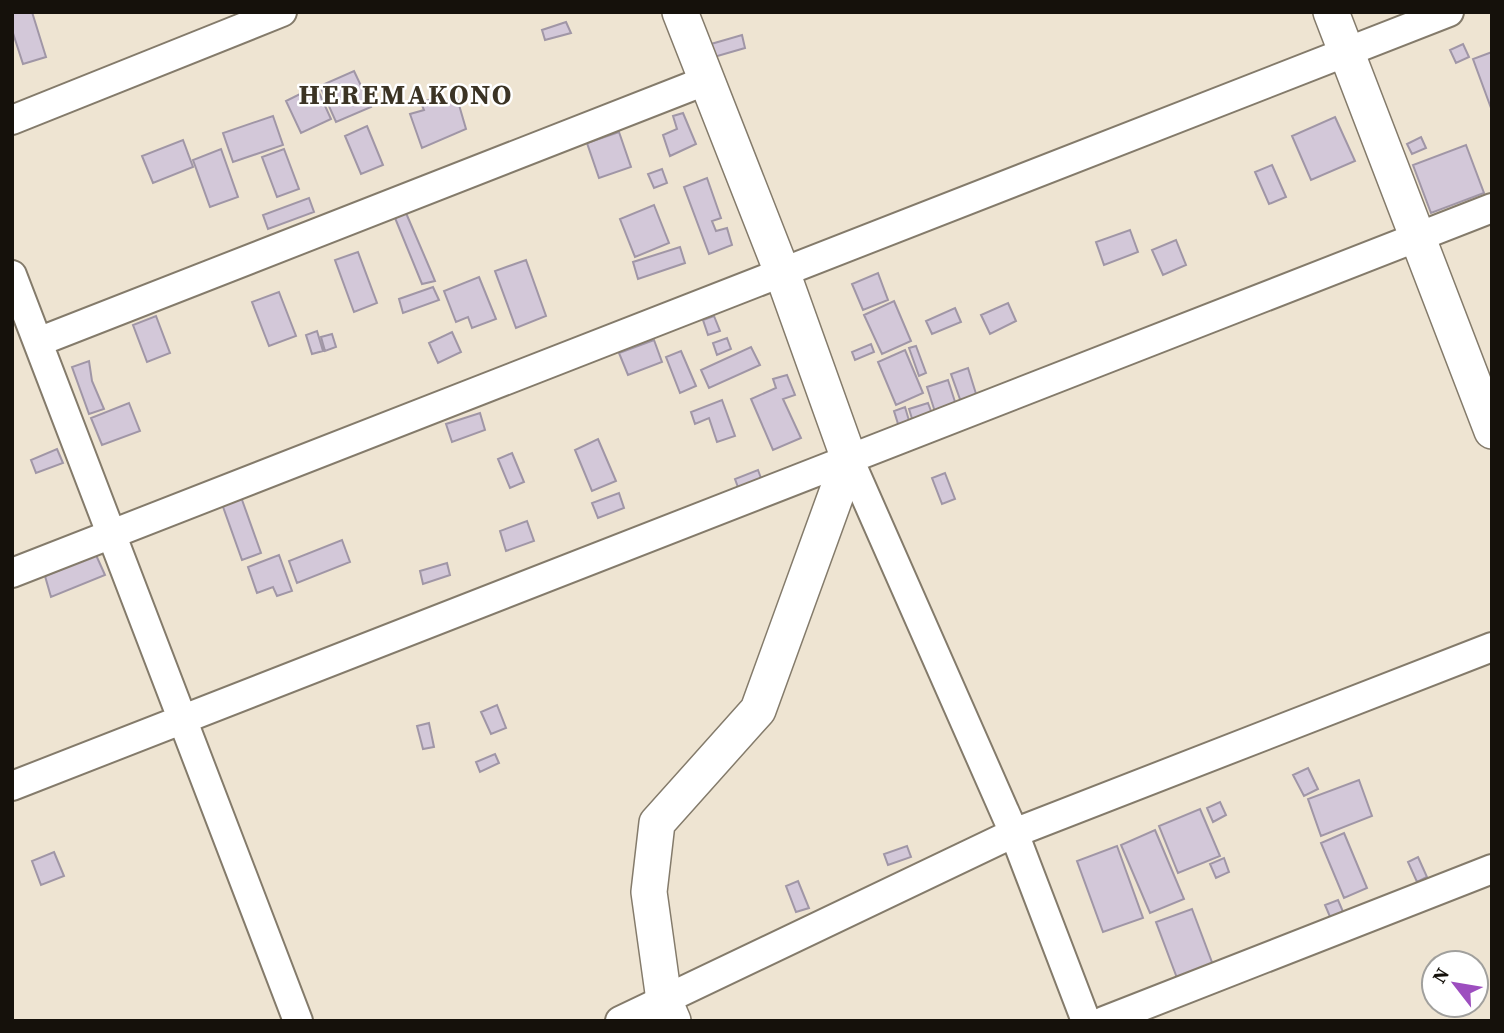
<svg xmlns="http://www.w3.org/2000/svg" width="1504" height="1033" font-family="'Source Serif 4',serif">
<rect width="100%" height="100%" fill="#eee4d2"/>
<path fill="#d3c8d9" stroke="#a096a6" stroke-width="2" d="M12,12H32L46,57L23,64L12,30Z
M566,22L571,33L545,40L542,30Z
M742,35L745,48L714,57L711,44Z
M1463,44L1469,57L1456,63L1450,50Z
M1492,52V107L1491,108L1473,59Z
M354,71L371,107L336,122L320,86Z
M316,86L331,119L301,133L286,101Z
M441,95L444,103L457,98L466,129L422,148L410,114L424,110L421,103Z
M683,113L696,144L670,156L663,135L677,129L673,116Z
M273,116L283,145L233,162L223,133Z
M1335,117L1355,161L1311,180L1292,136Z
M367,126L383,165L361,174L345,136Z
M619,132L631,167L599,178L587,143Z
M1421,137L1426,148L1412,154L1407,144Z
M183,140L193,167L153,183L142,156Z
M1466,145L1484,193L1431,213L1413,165Z
M221,149L238,197L210,207L193,160Z
M284,149L299,189L277,197L262,157Z
M1272,165L1286,197L1269,204L1255,172Z
M662,169L667,183L654,188L648,174Z
M707,178L721,218L712,221L716,231L727,228L732,245L709,254L684,187Z
M309,198L314,212L268,229L263,215Z
M654,205L669,243L635,257L620,219Z
M406,213L430,269L435,281L422,284L395,218Z
M1130,230L1138,252L1104,265L1096,242Z
M1176,240L1186,265L1163,275L1152,250Z
M680,247L685,263L638,279L633,262Z
M358,252L377,303L354,312L335,260Z
M526,260L546,316L516,328L495,271Z
M878,273L888,300L863,310L852,284Z
M479,277L496,319L472,328L468,317L456,322L444,291Z
M433,287L439,300L403,313L399,299Z
M279,292L296,336L269,346L252,302Z
M894,301L911,341L882,354L864,315Z
M1008,303L1016,321L990,334L981,315Z
M955,308L961,322L932,334L926,321Z
M156,316L170,353L147,362L133,325Z
M714,316L720,331L708,335L703,320Z
M317,331L323,351L312,354L306,335Z
M452,332L461,352L438,363L429,343Z
M332,334L336,347L325,351L321,337Z
M727,338L731,349L717,355L713,343Z
M654,340L662,362L628,375L619,353Z
M871,344L874,352L855,360L852,352Z
M916,346L926,373L919,376L909,348Z
M751,347L760,365L709,388L701,370Z
M905,350L923,393L896,405L878,362Z
M681,351L696,386L680,393L666,357Z
M89,361L92,381L104,409L89,414L72,367Z
M968,368L977,397L961,402L951,374Z
M787,375L795,395L783,399L801,438L773,450L751,399L776,388L773,379Z
M948,380L957,408L936,415L927,387Z
M722,400L735,436L717,442L709,418L695,424L691,412Z
M129,403L140,431L102,445L91,418Z
M928,403L934,419L914,425L909,409Z
M905,407L910,424L899,427L894,411Z
M480,413L485,430L452,442L446,424Z
M598,439L616,481L592,491L575,450Z
M57,449L63,463L36,473L31,460Z
M512,453L524,482L510,488L498,459Z
M758,470L762,481L739,490L735,479Z
M945,473L955,499L942,504L932,478Z
M619,493L624,508L598,518L592,503Z
M241,497L261,553L242,560L222,504Z
M527,521L534,541L506,551L500,531Z
M342,540L350,562L297,583L289,561Z
M96,555L105,575L51,597L45,576Z
M279,555L292,591L277,596L273,587L257,593L248,567Z
M447,563L450,575L423,584L420,571Z
M497,705L506,728L491,734L481,712Z
M429,723L434,747L423,749L417,726Z
M495,754L499,763L480,772L476,762Z
M1308,768L1318,789L1304,796L1293,775Z
M1359,780L1372,816L1321,836L1308,799Z
M1220,802L1226,815L1213,822L1207,808Z
M1200,809L1220,856L1178,873L1159,826Z
M1155,830L1184,899L1150,913L1121,845Z
M1344,833L1367,888L1344,898L1321,843Z
M907,846L911,857L888,865L884,854Z
M1117,846L1143,918L1103,932L1077,861Z
M54,852L64,876L41,885L32,861Z
M1418,857L1427,877L1417,882L1408,862Z
M1224,858L1229,872L1216,878L1210,864Z
M798,881L809,908L796,912L786,886Z
M1338,900L1344,914L1331,919L1325,905Z
M1192,909L1213,965L1177,978L1156,922Z"/>
<g fill="none" stroke-linecap="round" stroke-linejoin="round">
<g stroke="#847b6b" stroke-width="32">
<path id="minor" d="M12,120L282,12
M12,275L298,1021
M38,342L705,81
M849,459L1014,833L1086,1021
M12,573L1449,12
M12,786L1492,208
M620,1021L1014,833L1492,647
M1104,1021L1492,869"/>
</g>
<g stroke="#847b6b" stroke-width="38">
<path id="tertiary" d="M1331,12L1492,431
M673,1021L664,1000L649,892L657,823L758,710L849,459L782,272L680,12"/>
</g>
<use href="#minor" stroke="#fff" stroke-width="28"/>
<use href="#tertiary" stroke="#fff" stroke-width="35"/>
</g>
<g text-anchor="middle" stroke-width="5" stroke-linejoin="round" paint-order="stroke">
<g font-size="28" font-weight="bold" letter-spacing="2" fill="#3b3324" stroke="#fff">
<text x="406" y="104">HEREMAKONO</text>
</g>
</g>
<rect width="1504" height="1033" fill="none" stroke="#15110b" stroke-width="28"/>
<g transform="translate(1455 984) rotate(301)"><circle r="33" fill="#ffffff" stroke="#a1a09d" stroke-width="2"/>
<path d="M0-5L12 26L0 18L-12 26Z" fill="#9d4ebf"/>
<text y="-10" font-size="19" font-weight="bold" text-anchor="middle" fill="#15110b">N</text>
</g>
</svg>
